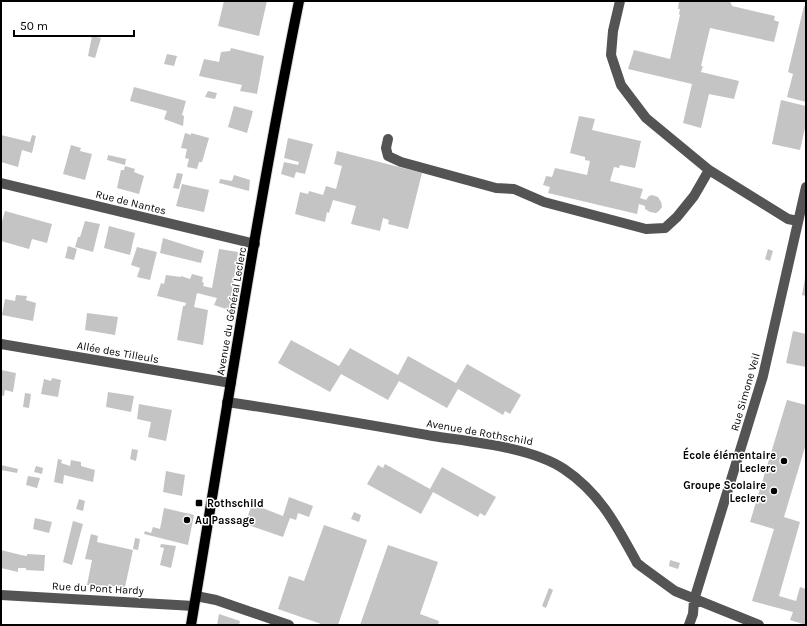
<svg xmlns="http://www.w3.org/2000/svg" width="807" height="626" font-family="Karla,sans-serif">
<rect width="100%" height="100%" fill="#fff"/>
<path fill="#c4c4c4" d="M224,1H267L259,36L218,26Z
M679,1H730L732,6L775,16L774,20L779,22L774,42L710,28L701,66H703L701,72L739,81L734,99L709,94L701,128L683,123L692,84L628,69L634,50L670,59L680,15L679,14L680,9H678Z
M804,6L806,7V102L787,97L793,74L788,72Z
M92,36L101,38L95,58L88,56Z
M231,48L264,56L257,94L240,91L242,85L199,76L204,59L219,62L221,52L230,51Z
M167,54L177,56L174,66L164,64Z
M134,87L186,101L182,115L184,116L183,126L164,119L167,111L130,101Z
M208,91L217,93L215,99L205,97Z
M781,100L806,106V124L800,150L772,144Z
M234,106L253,111L247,133L228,127Z
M579,116L595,119L592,130L641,141L635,168L620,165L619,168L614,167L610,181L643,189L640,198L646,200L649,196L652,195L658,197L661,202L662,207L659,211L656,213L650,212L645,209V206L639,204L637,214L548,193L550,187L543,185L546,176L552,177L555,168L587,175L590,161L585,160V157L570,153Z
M185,133L191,135V133L209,138L202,162H199L197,169L187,167L189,159L185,158L187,149L181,148Z
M1,135L30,142L32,135L36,136L32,153L22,150L18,167L1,162Z
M288,138L313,144L305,174L296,172L294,178L281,174L284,162L298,165L299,162L284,158Z
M71,145L81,148L80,151L92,154L85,180L63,174Z
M337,151L422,173L408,229L388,224L389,220L383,218L380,231L351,224L356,206L333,200L329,213L327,212L325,222L295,214L300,192L308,194L309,191L323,195L326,186L336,189L342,166L334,164Z
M108,155L126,159L125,165L107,160Z
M125,166L135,169L134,172L144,176L139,194L117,188L121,170H124Z
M177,173L183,174L179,189L173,188Z
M234,175L250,180L249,191L219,183L220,179L232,181Z
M182,184L209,190L204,212L176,206Z
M5,211L52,224L47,243L32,239L29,249L1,241V225Z
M85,221L100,224L93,252L75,247L78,237H80Z
M109,226L135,233L130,255L104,248Z
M163,238L204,251L201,263L160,253Z
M68,246L77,249L74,260L65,258Z
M137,247L157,252L150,280L137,277L140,268L131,265Z
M219,249L238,252L229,310L214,305L217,298L197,293L194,307L208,310L203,345L177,340L183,306H185L186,303L157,296L161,283L164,284L166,275L181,277V276L190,279L192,274L203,277L202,282L204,283L203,286L212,288Z
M768,249L773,251L770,261L765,259Z
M805,278H806V296L802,295Z
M16,295L27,296L26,300L36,303L33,321L2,315L5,299L15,301Z
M87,313L118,317L115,335L85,330Z
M793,331L806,334V367L786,363Z
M291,340L339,366L350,348L398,375L408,356L456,383L467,364L521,395L510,414L505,411L503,415L458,389L447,408L399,381L388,400L341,374L330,392L278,363Z
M1,370L16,373L13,392L5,390L4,396L1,395Z
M52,378L61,380L58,397L41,394L44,379L51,381Z
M108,392L134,396L131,412L106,407Z
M25,393L31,394L29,408L23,407Z
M787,400L806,405V444L784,517L800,522L779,596L796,601L800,587L806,589V625L790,620L793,612L752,601L774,529L750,522Z
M139,404L172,410L166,441L148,437L151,422L137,419Z
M132,449L138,450L136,461L130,459Z
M58,459L62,460L61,463L70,466L71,460L81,462V466L95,470L93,482L64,475L63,484L54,482Z
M385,464L430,489L442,467L496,497L485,516L480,513L478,517L433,492L421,514L367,484L378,465L383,468Z
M1,465L18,469L17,473L1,470Z
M36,466L43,468L42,474L34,472Z
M166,471L185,475L182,496L163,492Z
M28,476L40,478L37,488L26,485Z
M289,497L313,506L309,517L298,513L296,520L290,518L283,537L245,524L252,504L283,516Z
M79,499L85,501L83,511L76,509Z
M164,508L194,515L188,545L144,534L145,531L151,533L153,527L160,529Z
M354,512L361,515L359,522L351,519Z
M35,518L52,522L49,533L33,529Z
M73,521L83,524L72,565L63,562Z
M324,525L367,540L338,625H324L278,609L289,576L304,581Z
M91,534L98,536L97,542L133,550L125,587L87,585L92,560L85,559Z
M135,538L140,539L138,550L133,549Z
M161,544L176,546L171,568L160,565L164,548L160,547Z
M388,545L438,562L420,614L439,621L438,625H360Z
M1,550L21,555L27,556V554L45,555L44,571L26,570V568H18V572L1,568Z
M670,560L680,563L678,569L669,566Z
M549,588L553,590L546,608L542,606Z
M219,614L240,621L239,625H217Z"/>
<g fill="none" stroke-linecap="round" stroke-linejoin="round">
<g stroke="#dbdbdb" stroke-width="12">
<path id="major" d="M191,625C226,417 257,208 299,1"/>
</g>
<path stroke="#545454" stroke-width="10" d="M620,1L613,31L611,55L621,85L646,118L709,170L788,219L798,221
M388,139L386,148L388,156L401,162L496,188L514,189L544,202L646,229L665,228L677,217L694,196L709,170
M1,183L255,244
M1,344L231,383
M227,402C296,412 364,424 433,436C472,442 531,447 564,469C600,493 617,526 637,563L642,567L675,591L759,625
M1,595L194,606
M196,596L216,600L289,625
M689,625L693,614L694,600L763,376L806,187"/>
<use href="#major" stroke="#000" stroke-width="10"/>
</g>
<g fill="#000" stroke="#fff" stroke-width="1.5">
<circle cx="784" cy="461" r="4"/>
<circle cx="774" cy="491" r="4"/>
<rect x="195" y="499" width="8" height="8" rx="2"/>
<circle cx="187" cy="520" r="4"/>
</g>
<g text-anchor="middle" stroke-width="3" stroke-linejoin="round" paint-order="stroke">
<g font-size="11" fill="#000" stroke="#fff">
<text transform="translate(131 202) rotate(14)" y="4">Rue de Nantes</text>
<text transform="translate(231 311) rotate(-80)" y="4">Avenue du Général Leclerc</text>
<text transform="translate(118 352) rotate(10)" y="4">Allée des Tilleuls</text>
<text transform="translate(745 392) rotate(-74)" y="4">Rue Simone Veil</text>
<text transform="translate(480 432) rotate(10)" y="4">Avenue de Rothschild</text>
<text transform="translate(98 588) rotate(3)" y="4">Rue du Pont Hardy</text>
</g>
<g font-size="11" font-weight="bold" fill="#000" stroke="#fff" text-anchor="end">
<text x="776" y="459">École élémentaire<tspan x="776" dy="13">Leclerc</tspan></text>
<text x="766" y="489">Groupe Scolaire<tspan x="766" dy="13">Leclerc</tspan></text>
<text x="207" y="507" text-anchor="start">Rothschild</text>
<text x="195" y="524" text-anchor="start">Au Passage</text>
</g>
</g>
<rect width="807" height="626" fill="none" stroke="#000000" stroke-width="4"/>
<path d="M14 30v6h120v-6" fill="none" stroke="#000000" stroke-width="2"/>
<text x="20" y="30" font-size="12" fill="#000000" stroke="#ffffff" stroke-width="3" paint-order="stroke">50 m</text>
</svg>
